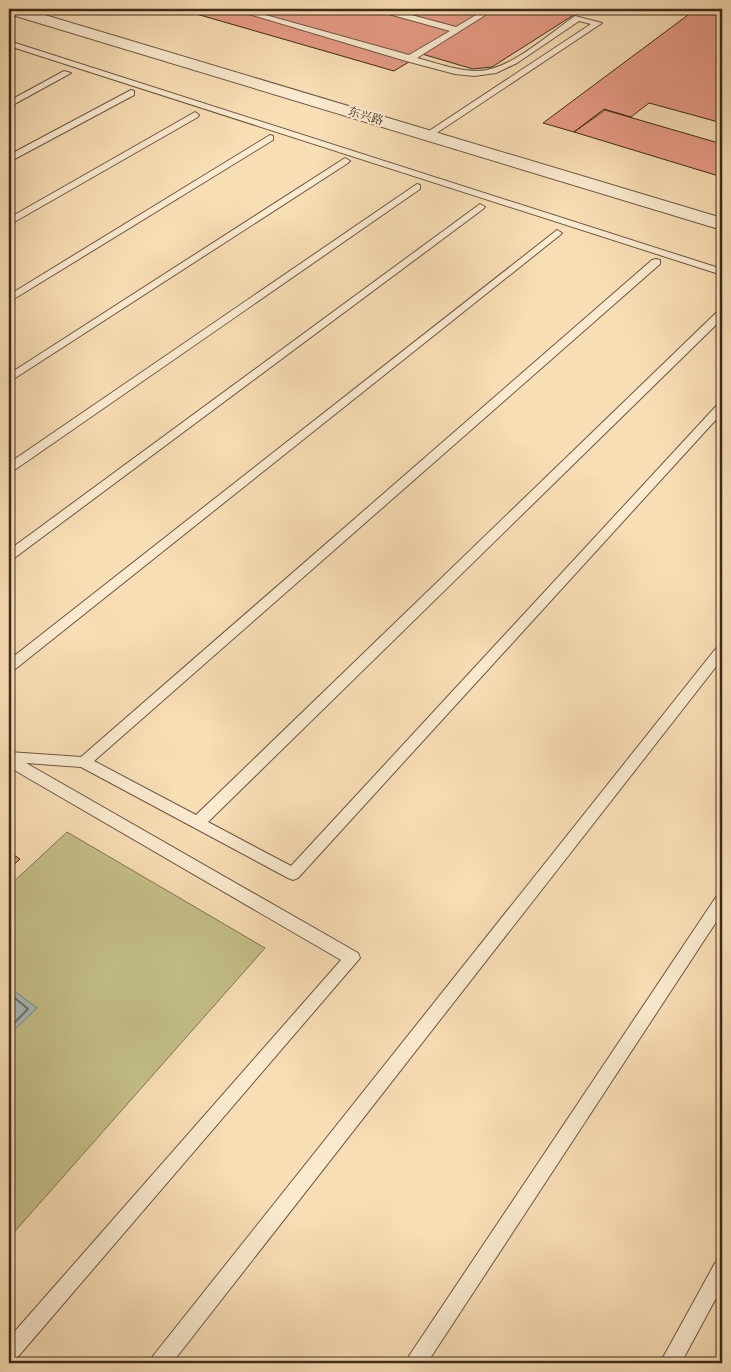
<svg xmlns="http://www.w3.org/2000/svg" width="731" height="1372" font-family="'Libre Caslon Text','Noto Serif SC',serif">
<rect width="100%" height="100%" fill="#f8deb5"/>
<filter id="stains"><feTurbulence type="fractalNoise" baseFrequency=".004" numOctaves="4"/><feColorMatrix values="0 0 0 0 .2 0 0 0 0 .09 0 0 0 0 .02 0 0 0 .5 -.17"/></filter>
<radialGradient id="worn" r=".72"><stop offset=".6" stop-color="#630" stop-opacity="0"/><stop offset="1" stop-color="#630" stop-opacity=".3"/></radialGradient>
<path fill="#c4bf88" stroke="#807452" d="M67,832L265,948L9,1238V886Z"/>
<path fill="#a4b9ba" stroke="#7a807a" d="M9,987L37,1008L9,1035Z"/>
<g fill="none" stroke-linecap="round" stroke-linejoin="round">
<path stroke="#70726a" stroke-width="2" d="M9,993L28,1009L9,1028"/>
</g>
<path fill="#e79b86" stroke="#3c2a1b" d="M179,9H583L492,67L473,69L422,54L394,71Z
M696,9H722V123L649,103L631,117L604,109L574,132L543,123Z
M605,110L722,144V177L574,132Z
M9,852L20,859L9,869Z"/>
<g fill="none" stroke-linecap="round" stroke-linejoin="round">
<g stroke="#6b5742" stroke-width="2">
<path id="service" d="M232,9H244L409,55L450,31L378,11L377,9H389L456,27L486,9H495L417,58C437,63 457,71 478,71C510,70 549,34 575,16L602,23L429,138L425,135L426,133L591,24L579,21L517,63L496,73L474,76L455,74L406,61Z
M9,41L722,269V275L9,46Z
M64,71L71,73L9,107V101Z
M131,90L134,91V95L9,162V155Z
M195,112L199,115L198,117L9,225V218Z
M270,135L273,136V140L9,302V295Z
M345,158L350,161L348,163L9,382V374Z
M417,184L420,185V189L13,471H9V463Z
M480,204L485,207L483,209L13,559L9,560V550Z
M557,230L562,233L560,235L14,670L9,672V660Z
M656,259L660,260V264L94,761L196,815L718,311L722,310V319L208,822L291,866L718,404L722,403V413L298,878L293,880L288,878L81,767L26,763L358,953L360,958L16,1359L9,1362V1338L341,960L9,767V752L81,757L652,260Z
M722,645V659L172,1363H150L153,1356L717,647Z
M722,895V913L427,1363H406L409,1356L716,897Z
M722,1260V1287L681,1363H660L715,1263Z"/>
</g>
<g stroke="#6b5742" stroke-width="2">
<path id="tertiary" d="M9,9H25L722,218V230L9,14Z"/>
</g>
<use href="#service" fill="#faeacf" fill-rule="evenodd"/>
<use href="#tertiary" fill="#faeacf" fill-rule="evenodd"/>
</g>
<g text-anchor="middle" stroke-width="4" stroke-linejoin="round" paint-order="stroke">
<g font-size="12" fill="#3c2a1b" stroke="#faeacf">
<text transform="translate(366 116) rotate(17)" y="4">东兴路</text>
</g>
</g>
<rect width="731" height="1372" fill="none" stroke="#f8deb5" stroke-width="30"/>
<rect x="10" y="10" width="711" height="1352" fill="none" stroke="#3c2a1b" stroke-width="2.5"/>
<rect x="15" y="15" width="701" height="1342" fill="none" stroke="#3c2a1b"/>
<rect width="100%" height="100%" filter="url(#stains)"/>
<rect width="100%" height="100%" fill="url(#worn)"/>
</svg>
